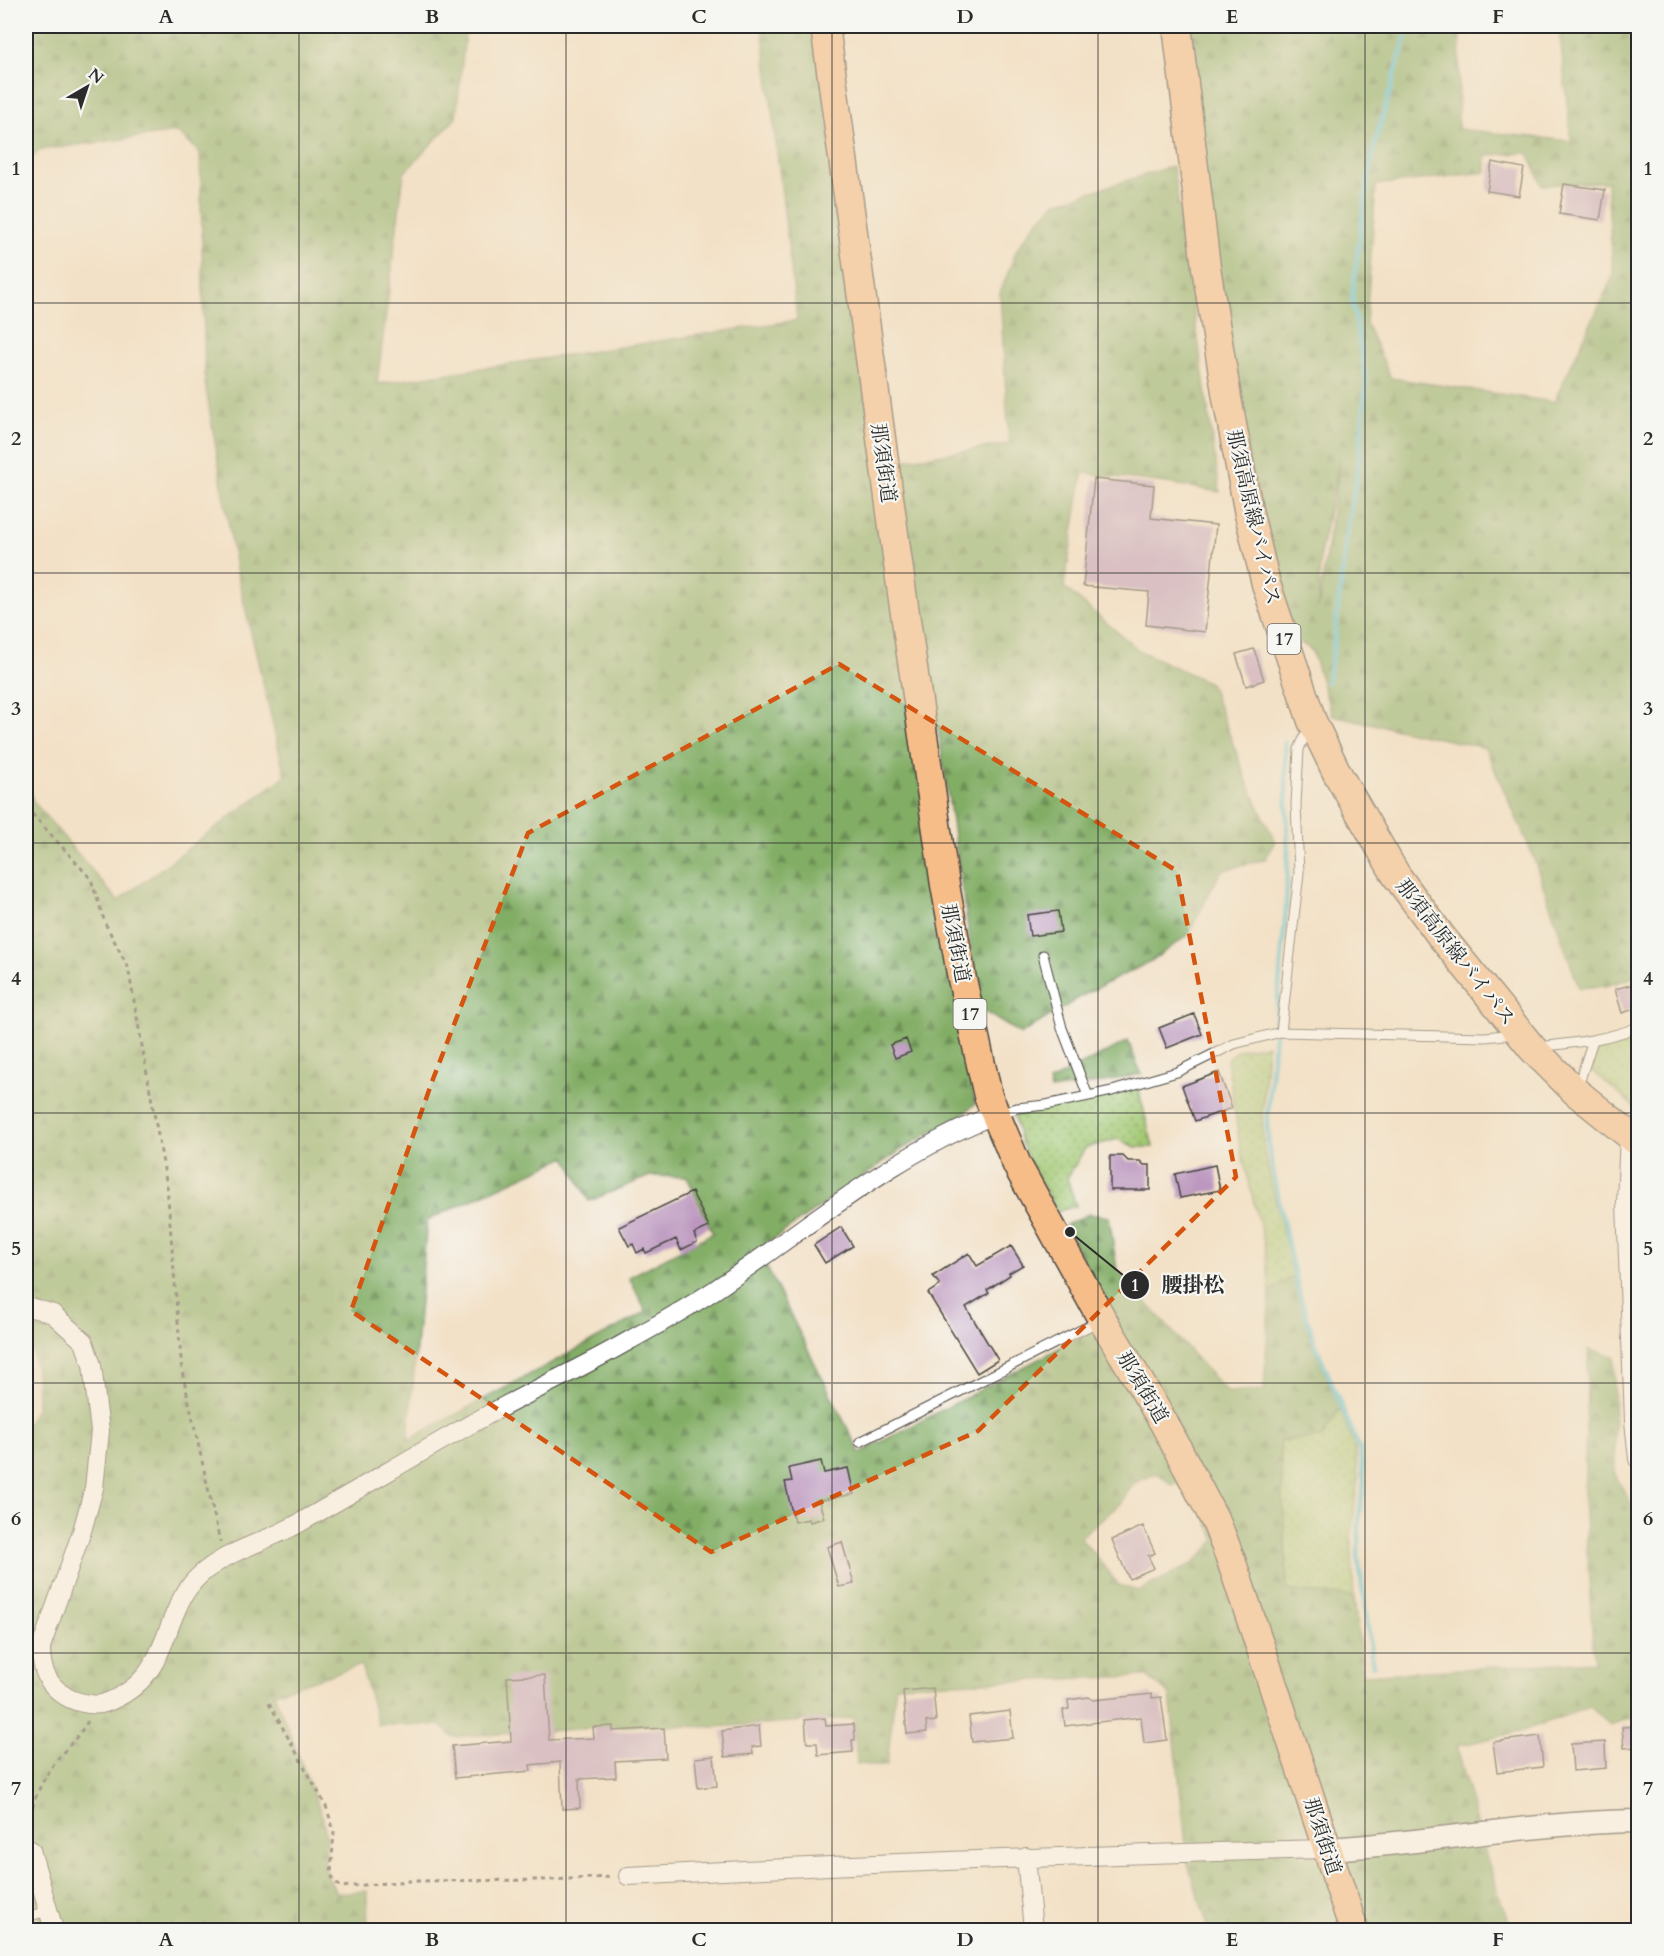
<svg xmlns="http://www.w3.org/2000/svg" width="1664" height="1956" font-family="Cardo,'Noto Serif JP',serif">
<defs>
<pattern id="grass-dots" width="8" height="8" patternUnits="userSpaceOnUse" patternTransform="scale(1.5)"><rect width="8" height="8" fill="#a3c973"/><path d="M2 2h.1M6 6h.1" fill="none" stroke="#85a35f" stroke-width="1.8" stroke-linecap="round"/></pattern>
<pattern id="forest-firs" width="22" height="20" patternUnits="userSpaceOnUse" patternTransform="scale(1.5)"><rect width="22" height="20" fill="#82ad65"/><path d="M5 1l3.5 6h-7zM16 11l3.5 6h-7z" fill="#6b8d53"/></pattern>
</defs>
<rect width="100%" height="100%" fill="#f6f6f2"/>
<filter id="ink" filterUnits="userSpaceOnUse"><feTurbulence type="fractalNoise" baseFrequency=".0167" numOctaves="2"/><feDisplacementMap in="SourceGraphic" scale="12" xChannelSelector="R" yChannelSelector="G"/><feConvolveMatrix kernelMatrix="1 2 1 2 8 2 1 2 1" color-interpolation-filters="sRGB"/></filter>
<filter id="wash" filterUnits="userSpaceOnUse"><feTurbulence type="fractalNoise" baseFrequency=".008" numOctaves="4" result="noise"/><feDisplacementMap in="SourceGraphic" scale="24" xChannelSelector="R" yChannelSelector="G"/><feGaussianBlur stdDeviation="1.35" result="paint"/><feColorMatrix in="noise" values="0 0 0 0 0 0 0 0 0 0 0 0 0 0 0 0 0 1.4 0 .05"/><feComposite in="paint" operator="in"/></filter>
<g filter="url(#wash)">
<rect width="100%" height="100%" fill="#f3e1c7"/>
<path fill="url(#grass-dots)" stroke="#677a4f" stroke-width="1.5" d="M1638,1031V1110L1590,1069L1598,1046Z
M1267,1045L1262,1118L1264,1150L1293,1276L1270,1292L1265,1247L1240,1146L1227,1059L1238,1050Z
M1138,1088L1153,1147H1135L1118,1139L1085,1148L1067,1178L1076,1206L1057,1211C1042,1182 1018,1149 1015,1116L1022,1113Z
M1340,1408L1355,1450L1358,1477L1351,1536L1354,1597L1287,1591L1280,1440L1322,1438Z"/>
<path fill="url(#forest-firs)" stroke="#566c48" stroke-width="1.5" fill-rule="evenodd" d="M26,26H466L456,118L404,173L377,384L797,320L762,26H813L960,1020L975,1104L963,1114L901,1150L758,1250L860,1453L1096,1329L1184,1482L1172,1485L1157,1473L1134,1483L1119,1505L1080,1537L1119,1585L1139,1591L1194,1563L1216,1540L1066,1225L1089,1214L1109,1217L1117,1270L1227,1392L1264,1390L1270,1292L1293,1276L1312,1342L1340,1408L1322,1438L1280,1440L1287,1590L1354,1597L1363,1675L1594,1661L1584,1500L1588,1350L1614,1356L1615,1474L1638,1517V1716L1610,1725L1590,1707L1519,1732L1457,1746L1484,1850L1511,1930H1209L1188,1864L1170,1695L1147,1676L896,1685L887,1766L857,1764L854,1718L716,1727L644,1725L452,1737L441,1725H378L361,1665L274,1693L323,1818L327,1840L324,1868L336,1893L367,1891L368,1930H43L26,1871V1425L37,1408L36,1370L26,1321V775L33,801L118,901L285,776L236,569L205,383L200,153L177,132L40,150L26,164ZM566,1157L589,1201L650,1176L687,1177L713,1233L629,1277L646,1312L408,1440L427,1220Z
M1192,26H1487V29L1460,35L1458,129L1571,141L1559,26H1638V976L1606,986L1579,988L1531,851L1485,748L1332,715L1312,651L1293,637L1236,403L1203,157ZM1528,153L1542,185L1607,182L1613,276L1554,402L1391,378L1366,323L1376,185L1486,172V155ZM1340,458V459L1318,608L1320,555Z
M1173,166L1220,492L1167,483L1083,473L1064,587L1140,651L1210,683L1249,786L1275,841L1265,859L1221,871L1188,935L1151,961L1085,994L1021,1034L980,1009L898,461L1009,444L1000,293L1017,249L1033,226L1055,203Z
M1128,1041L1141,1074L1098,1083L1051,1090L1049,1082Z"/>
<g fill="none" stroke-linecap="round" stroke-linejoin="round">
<path stroke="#55c0d1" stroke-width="5" d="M1327,682L1332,657L1346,540L1360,454L1366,381L1352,298L1363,210L1375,143L1409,26
M1285,743L1288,850L1286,909L1267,1121L1269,1150L1288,1246L1301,1300L1314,1341L1360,1451L1364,1482L1359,1516L1358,1556L1373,1666"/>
</g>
<g id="blocks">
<path fill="#bc97bf" d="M1492,162L1524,168L1519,196L1487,191Z
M1564,184L1605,190L1600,220L1559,214Z
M1094,479L1154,485L1151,518L1216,525L1205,632L1146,625L1149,592L1083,586Z
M1254,649L1264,680L1246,686L1236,654Z
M1058,911L1061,932L1030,936L1027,915Z
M1638,983V1008L1622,1013L1615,989Z
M1194,1014L1202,1034L1167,1048L1159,1028Z
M906,1039L911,1052L895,1058L890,1045Z
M1219,1072L1232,1108L1195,1121L1182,1086Z
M1110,1156H1123L1128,1161H1140L1144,1165H1150V1190H1110Z
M1215,1165L1220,1190L1180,1198L1175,1174Z
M692,1192L709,1227L694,1234L697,1242L681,1250L676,1239L646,1253L644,1249L637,1253L633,1244L629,1246L619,1227Z
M841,1227L853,1246L825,1263L814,1245Z
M1011,1246L1023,1265L1009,1273L1010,1275L987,1290L989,1293L966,1307L998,1360L977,1373L928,1293L940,1285L933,1276L969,1253L977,1266Z
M821,1461L824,1473L848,1468L854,1494L819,1501L824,1518L810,1522L809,1519L794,1522L785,1482L792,1481L789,1468Z
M1143,1526L1155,1553L1148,1556L1154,1568L1129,1579L1112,1540Z
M842,1542L854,1584L839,1587L827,1547Z
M545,1675L549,1740L594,1738L593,1727L613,1726V1731L664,1728L666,1758L615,1761L616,1777L579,1779L580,1808L562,1809L560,1762L530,1765L531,1771L455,1778L452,1746L511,1741L507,1677Z
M933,1688L936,1721L926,1722L927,1732L907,1734L903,1691Z
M1152,1694V1698L1161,1697L1167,1740L1144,1743L1141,1717L1065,1726L1063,1710L1069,1709L1068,1700L1089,1697L1093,1700Z
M1010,1711L1013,1738L972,1742L969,1716Z
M825,1718L826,1726L854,1724L855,1740H852L853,1752L818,1755L817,1743H807L805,1720Z
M759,1726L761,1746L752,1747L753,1754L725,1757L722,1731Z
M1638,1726V1747L1624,1748L1622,1727Z
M1540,1736L1543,1767L1497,1772L1493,1742Z
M1605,1742L1606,1768L1573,1771L1571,1744Z
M714,1756L717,1786L698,1788L695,1758Z"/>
</g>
</g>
<g filter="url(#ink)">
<use href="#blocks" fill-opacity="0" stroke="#494642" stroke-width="1.5"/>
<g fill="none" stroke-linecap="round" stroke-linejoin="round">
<g stroke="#494642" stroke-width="11">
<path id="service" d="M1043,955L1062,1028L1088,1096
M1281,1032L1299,873L1296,804L1299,749L1308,729
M1538,1047C1572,1043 1606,1040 1638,1027
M1578,1086L1593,1040
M999,1114L1017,1108L1046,1105L1112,1091L1177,1072L1234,1044L1281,1032L1485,1037L1515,1034
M860,1442L1099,1321
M26,1917L48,1911"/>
</g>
<g stroke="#494642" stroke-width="20">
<path id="minor" d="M1629,1135L1626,1203L1634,1421L1638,1459
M26,1306L53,1314L84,1342L92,1365L100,1431L94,1488L82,1531L41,1647C41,1666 45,1681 61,1693C72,1702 93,1707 105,1703C178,1677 157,1606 206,1570C234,1548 271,1540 301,1522C365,1486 428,1447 493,1412C538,1388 585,1366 630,1340C661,1323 693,1305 722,1285C811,1225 894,1154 994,1115
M31,1850L54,1930
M1026,1857L1033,1930
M628,1876C861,1863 1094,1855 1327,1849"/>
</g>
<g stroke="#494642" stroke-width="25">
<path id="tertiary" d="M1327,1849C1431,1843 1534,1822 1638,1821"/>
</g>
<g stroke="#494642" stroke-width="31">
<path id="primary" d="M825,26L902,593L945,885L962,979L988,1096L1017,1165L1039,1205L1102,1319L1164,1423L1217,1524L1231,1560L1264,1658L1354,1930
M1177,26L1206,267L1227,398L1249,514L1266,584L1312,721L1337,773L1396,875L1441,936L1532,1048L1576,1092L1638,1142"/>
</g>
<path stroke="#494642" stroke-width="3" stroke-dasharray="4.5 4.5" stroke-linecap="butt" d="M26,807L91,879L105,923L128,967L167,1186L182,1371L220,1542
M269,1703L326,1806L334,1831L331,1873L334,1882L341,1887L409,1881L550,1880L612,1877
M30,1834C27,1806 44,1775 62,1754C71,1743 81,1733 88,1721"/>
<use href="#service" stroke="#fff" stroke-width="9"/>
<use href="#minor" stroke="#fff" stroke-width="18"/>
<use href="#tertiary" stroke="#fff" stroke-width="22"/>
<use href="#primary" stroke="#f7bd88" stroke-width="28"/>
</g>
</g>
<path d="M0 0H1664V1956H0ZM839,664L1177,871L1236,1177L978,1431L711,1552L351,1311L433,1079L528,833Z" fill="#f3e1c7" fill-opacity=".55" fill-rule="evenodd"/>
<path fill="none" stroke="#d5540f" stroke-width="4.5" stroke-dasharray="12 8" stroke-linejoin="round" d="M839,664L1177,871L1236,1177L978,1431L711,1552L351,1311L433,1079L528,833Z"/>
<path fill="none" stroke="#2b2b2b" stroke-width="1.5" stroke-opacity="0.55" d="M299,26V1930M566,26V1930M832,26V1930M1098,26V1930M1365,26V1930M26,303H1638M26,573H1638M26,843H1638M26,1113H1638M26,1383H1638M26,1653H1638"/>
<g text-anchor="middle" stroke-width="4.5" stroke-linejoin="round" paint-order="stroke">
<g fill="#f6f6f2" stroke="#686867" stroke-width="1.5">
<rect x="1267.5" y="624" width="33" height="30" rx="4.5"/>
<rect x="953.5" y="999" width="33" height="30" rx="4.5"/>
</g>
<g font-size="18" font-weight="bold" fill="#2b2b2b">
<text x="1284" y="645">17</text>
<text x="970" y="1020">17</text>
</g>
<g font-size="20" fill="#2b2b2b" stroke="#f6f6f2">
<text transform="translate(884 463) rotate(82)" y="7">那須街道</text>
<text transform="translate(1254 517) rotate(77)" y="7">那須高原線バイパス</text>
<text transform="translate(956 943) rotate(79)" y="7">那須街道</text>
<text transform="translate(1456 952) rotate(52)" y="7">那須高原線バイパス</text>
<text transform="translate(1143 1387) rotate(59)" y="7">那須街道</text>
<text transform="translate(1323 1836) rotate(72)" y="7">那須街道</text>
</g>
</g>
<path fill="none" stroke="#2b2b2b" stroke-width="2" d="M1070 1232L1135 1285"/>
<g fill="#2b2b2b" stroke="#f6f6f2" stroke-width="2">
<circle cx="1070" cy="1232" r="6"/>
<circle cx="1135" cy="1285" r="15"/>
</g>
<g font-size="18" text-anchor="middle" font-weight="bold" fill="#fff">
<text x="1135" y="1291">1</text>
</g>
<g font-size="21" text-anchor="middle" font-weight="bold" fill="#2b2b2b" stroke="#f6f6f2" stroke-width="4.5" stroke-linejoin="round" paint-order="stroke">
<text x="1193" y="1292">腰掛松</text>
</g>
<rect width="1664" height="1956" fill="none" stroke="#f6f6f2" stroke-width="66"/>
<g transform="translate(87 87) rotate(39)" stroke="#f6f6f2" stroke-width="4.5" paint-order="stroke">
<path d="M0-4.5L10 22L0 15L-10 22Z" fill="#2b2b2b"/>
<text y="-9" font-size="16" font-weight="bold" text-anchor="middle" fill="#2b2b2b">N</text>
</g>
<rect x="33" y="33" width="1598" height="1890" fill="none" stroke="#2b2b2b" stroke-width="2"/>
<g font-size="20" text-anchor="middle" font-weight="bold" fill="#2b2b2b">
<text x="166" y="23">A</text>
<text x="432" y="23">B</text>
<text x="699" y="23">C</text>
<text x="965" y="23">D</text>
<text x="1232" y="23">E</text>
<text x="1498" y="23">F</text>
<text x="16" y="175">1</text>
<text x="1648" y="175">1</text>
<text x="16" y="445">2</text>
<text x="1648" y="445">2</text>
<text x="16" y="715">3</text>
<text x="1648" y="715">3</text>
<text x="16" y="985">4</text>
<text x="1648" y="985">4</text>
<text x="16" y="1255">5</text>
<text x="1648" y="1255">5</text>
<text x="16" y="1525">6</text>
<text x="1648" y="1525">6</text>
<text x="16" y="1795">7</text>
<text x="1648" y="1795">7</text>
<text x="166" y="1946">A</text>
<text x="432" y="1946">B</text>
<text x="699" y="1946">C</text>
<text x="965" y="1946">D</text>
<text x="1232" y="1946">E</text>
<text x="1498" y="1946">F</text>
</g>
</svg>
